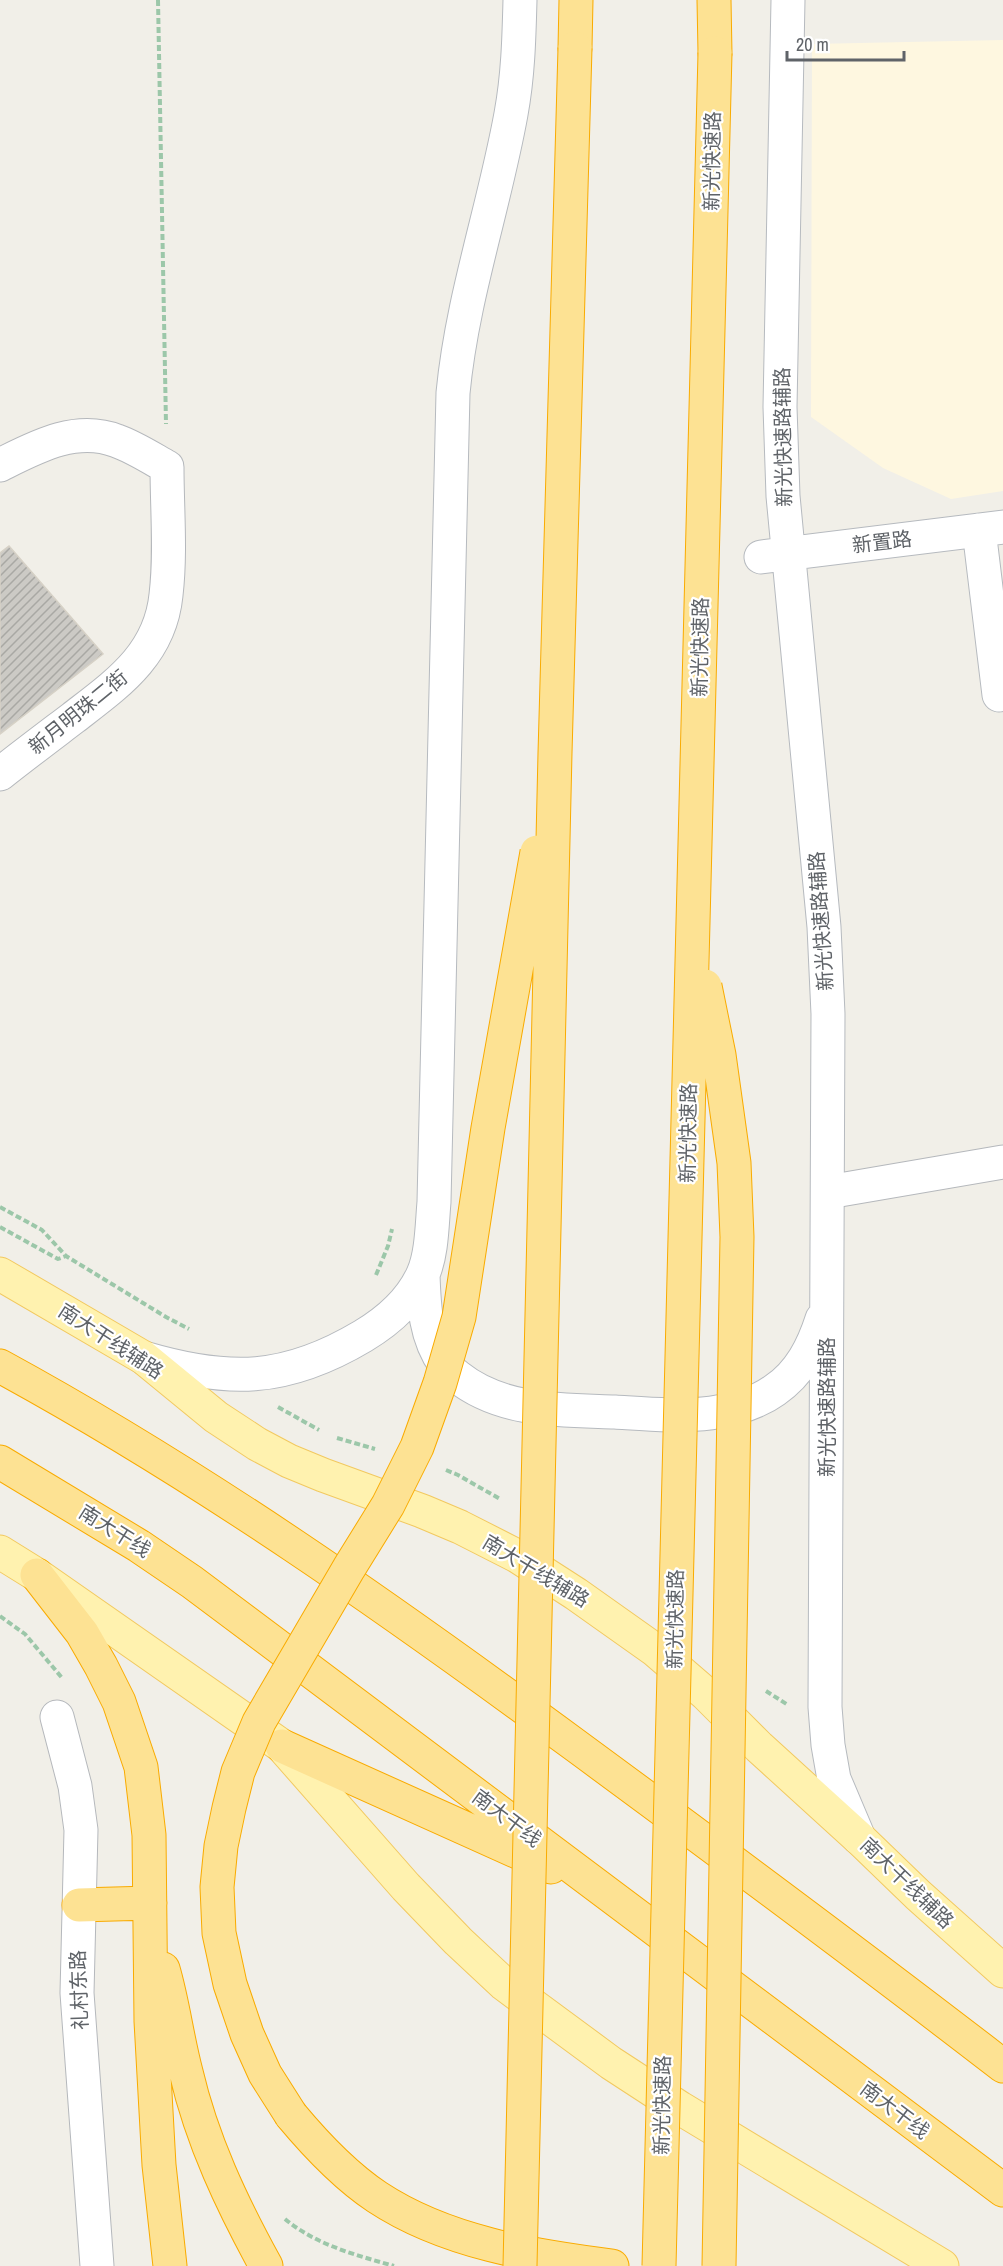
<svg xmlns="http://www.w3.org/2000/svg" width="1003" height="2266" font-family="'Archivo Narrow','Noto Sans SC',sans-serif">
<defs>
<pattern id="building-hatch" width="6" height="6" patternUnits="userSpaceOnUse" patternTransform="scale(1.5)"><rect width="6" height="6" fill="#cccac5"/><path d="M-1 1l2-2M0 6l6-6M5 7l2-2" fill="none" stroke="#a9a8a4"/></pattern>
</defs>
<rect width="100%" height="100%" fill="#f1efe8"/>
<path fill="#fef7e0" d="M1003,40V491L951,499L883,468L811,417L812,44Z"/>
<path fill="url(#building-hatch)" stroke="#d6d1c6" stroke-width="1.5" d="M9,546L103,654L0,734V553Z"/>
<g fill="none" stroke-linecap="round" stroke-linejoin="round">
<g stroke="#b5b8bc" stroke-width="35">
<path id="street" d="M0,465C36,447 76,425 117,441C134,447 151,458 167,467C167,509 171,553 166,595C160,655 117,684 73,718C48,737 24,755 0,774
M828,1192L1003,1162
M57,1717L75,1786L81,1830L77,1993L97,2266"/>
</g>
<g stroke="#b6babf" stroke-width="35">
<path id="secondary" d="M788,0L780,407L783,496L824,927L828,1014L825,1707L828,1745L834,1779L859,1838
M979,530L999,695
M761,557L1003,527
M423,1274C424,1306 425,1337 445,1365C448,1370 454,1373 458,1377C502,1412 562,1410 615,1412C647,1414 679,1417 711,1413C732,1410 757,1403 775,1390C800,1373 813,1347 822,1319
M144,1358C229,1383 286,1382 363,1336C388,1321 411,1301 423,1274C432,1254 432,1224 434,1202L453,393C462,298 494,208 511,114C518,76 519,39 520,0"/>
</g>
<g stroke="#f2c960" stroke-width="35">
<path id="primary" d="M0,1274L144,1358L216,1417L257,1444L289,1461L323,1475L422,1511L460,1527L517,1556L576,1594L655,1650L706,1694L759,1747L859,1838L918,1895L1003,1971
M0,1552L37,1575L282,1746L406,1887L458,1941L504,1984L611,2063L680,2108L942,2266"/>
</g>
<g stroke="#f9ab00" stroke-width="35">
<path id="highway" d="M714,0L715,53
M575,48L576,0
M0,1366C202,1476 390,1609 575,1745C719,1851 862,1957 1003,2066
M0,1462L139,1546L192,1582L1003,2190
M37,1575L82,1633L101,1666L119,1702L141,1767L149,1835L151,2021L159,2165L170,2266
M282,1746L551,1867
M79,1905L150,1903
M163,1969C173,2003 177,2038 186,2072C202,2141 232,2204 266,2266
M291,2115C316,2145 344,2175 377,2197C445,2242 532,2256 612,2266"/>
</g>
<path stroke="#9cc7a9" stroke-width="4" stroke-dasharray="6 3" stroke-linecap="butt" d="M158,0L166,424
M0,1207L42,1230L66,1256L166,1317L189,1329
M0,1227L58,1259L66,1256
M376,1275L388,1246L392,1229
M278,1407L319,1430
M337,1438L375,1449
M446,1470L458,1475L500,1499
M0,1616L25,1634L63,1679
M766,1691L788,1705
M285,2219C316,2245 356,2255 394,2266"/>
<use href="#street" stroke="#fff" stroke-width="33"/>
<use href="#secondary" stroke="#fff" stroke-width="33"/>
<use href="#primary" stroke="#fff2af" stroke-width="33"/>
<use href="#highway" stroke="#fde293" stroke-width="33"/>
<g stroke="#f9ab00" stroke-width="35" stroke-linecap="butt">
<path id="highway-bridge" d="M705,986L719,1055L734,1163L737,1237L719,2266
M291,2115L265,2074L247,2034L230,1984L219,1933L217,1887L221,1846L229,1808L238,1772L259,1722L349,1568L388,1505L417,1447L440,1383L459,1317L488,1128L537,852
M520,2266L555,753L575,48
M659,2266L715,53"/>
</g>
<use href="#highway-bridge" stroke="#fde293" stroke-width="33"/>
</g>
<g text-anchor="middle" stroke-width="4.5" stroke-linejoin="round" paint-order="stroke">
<g font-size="20" fill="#5f6368" stroke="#fff">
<text transform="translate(712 161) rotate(-89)" y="7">新光快速路</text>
<text transform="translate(783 437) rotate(-91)" y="7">新光快速路辅路</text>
<text transform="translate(882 542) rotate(-7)" y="7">新置路</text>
<text transform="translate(700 647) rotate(-89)" y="7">新光快速路</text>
<text transform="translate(78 712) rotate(-39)" y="7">新月明珠二街</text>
<text transform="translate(821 921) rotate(-94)" y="7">新光快速路辅路</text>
<text transform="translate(688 1133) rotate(-89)" y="7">新光快速路</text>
<text transform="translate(111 1341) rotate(33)" y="7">南大干线辅路</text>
<text transform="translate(827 1407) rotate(-90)" y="7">新光快速路辅路</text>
<text transform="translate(115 1531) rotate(32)" y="7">南大干线</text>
<text transform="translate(536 1571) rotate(31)" y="7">南大干线辅路</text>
<text transform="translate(675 1619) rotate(-89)" y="7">新光快速路</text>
<text transform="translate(507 1818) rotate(37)" y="7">南大干线</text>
<text transform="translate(907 1883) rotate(44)" y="7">南大干线辅路</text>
<text transform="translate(79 1990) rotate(-92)" y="7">礼村东路</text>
<text transform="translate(662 2105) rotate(-89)" y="7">新光快速路</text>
<text transform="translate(895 2110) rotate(37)" y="7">南大干线</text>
</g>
</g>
<path d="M787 51v9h117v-9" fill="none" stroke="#5f6368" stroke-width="3"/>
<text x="796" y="51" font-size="18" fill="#5f6368" stroke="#ffffff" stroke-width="4.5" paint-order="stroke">20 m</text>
</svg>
